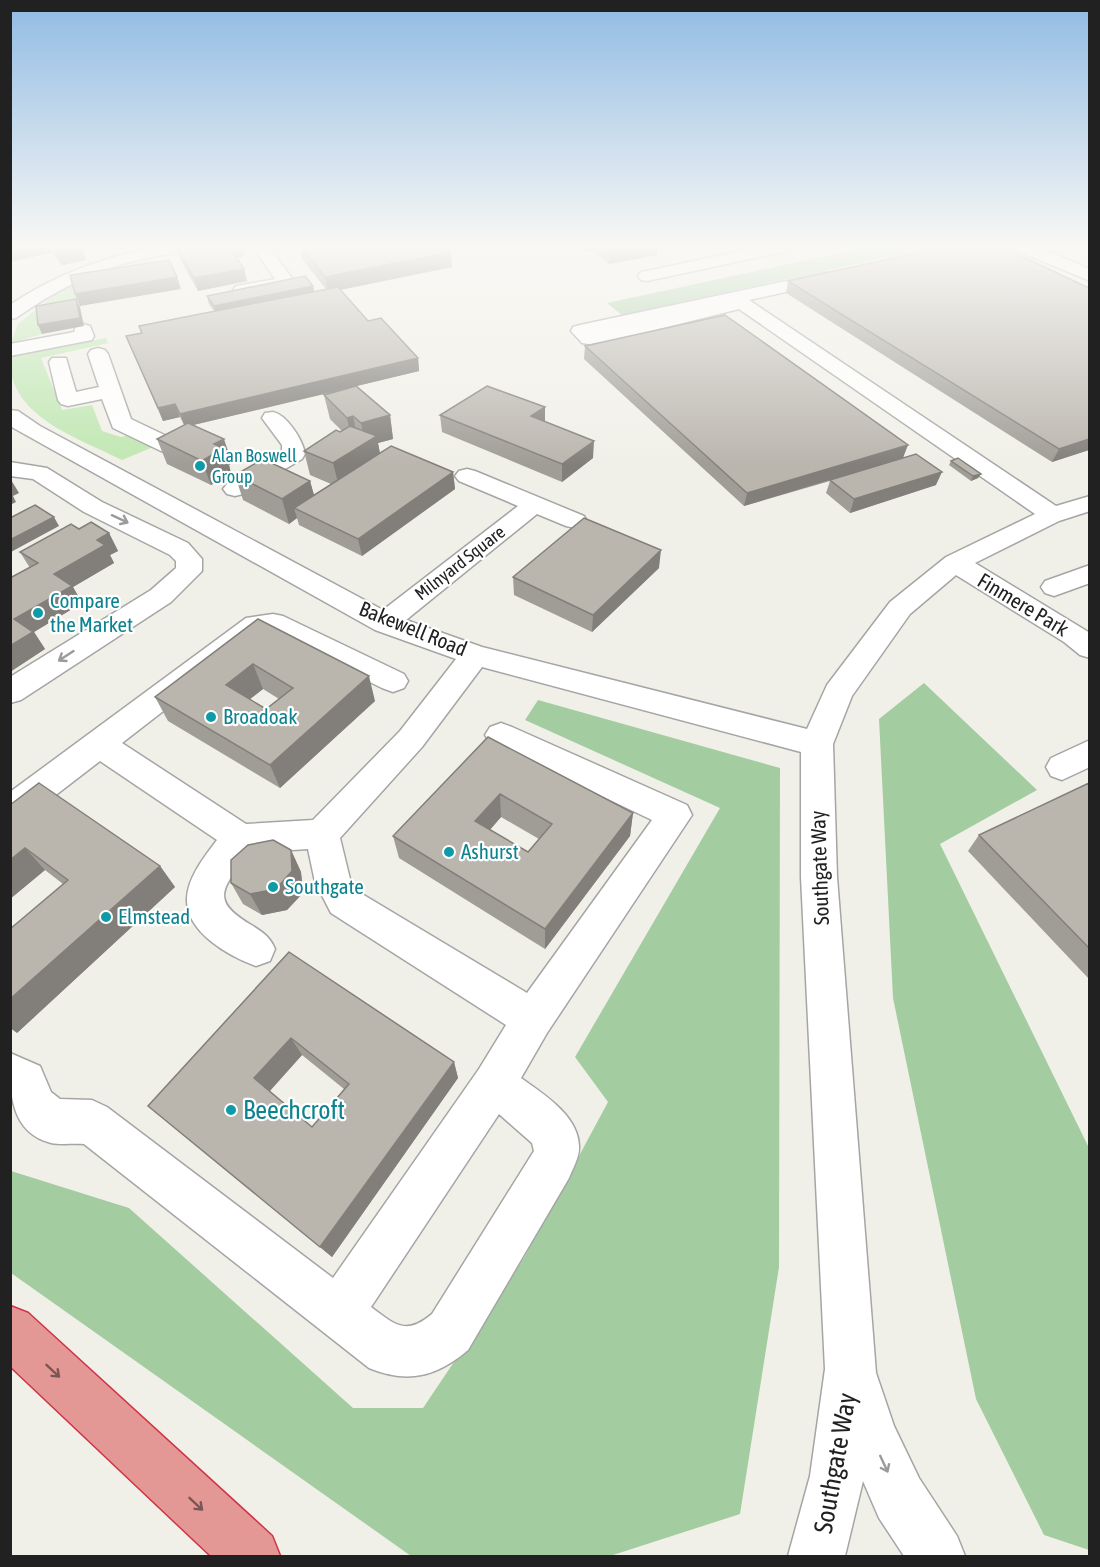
<svg xmlns="http://www.w3.org/2000/svg" width="1100" height="1567" font-family="'Asap Condensed',sans-serif">
<rect width="100%" height="100%" fill="#f1f0e8"/>
<path fill="#c0e7b2" d="M151,259V262L134,265V269L80,307L40,314L42,334L11,343L18,324L59,291L107,271Z
M106,338L108,343L41,358L62,410L92,405L102,431L121,437L134,434L158,445L122,460C85,441 27,423 13,380C10,371 11,361 10,352L18,350L22,355Z"/>
<path fill="#a3cda0" d="M872,246H940L622,315L607,303Z
M924,683L1037,790L940,844L1089,1148V1550L1044,1535L976,1399L893,998L879,719Z
M538,700L780,768L779,1267L740,1514L610,1556H411L11,1273V1171L129,1208L353,1408H423L524,1258L608,1102L575,1057L720,808L525,720Z"/>
<g fill="none" stroke-linecap="round" stroke-linejoin="round">
<g stroke="#a5a5a5" stroke-width="3">
<path id="minor" d="M157,246H191L189,249C172,254 155,256 138,260C93,271 54,291 16,318L10,319V305C55,274 104,258 157,246Z
M252,246H268L295,282L292,286L242,295L236,294L233,290L236,286L275,279Z
M764,246H795L787,251L647,281L641,280L638,276L641,272L647,271Z
M1011,246H1035L1090,269V281L1013,249Z
M829,272L835,273L838,277L835,281L749,300L1056,506L1090,496V511L1059,521L975,563L1090,633V658L1080,655L1064,642L956,575L910,614L852,696L833,744L837,877L876,1373L894,1426L919,1478L957,1536L965,1556H904L879,1518L863,1481L845,1556H788L810,1476L825,1369L801,877V752L482,667L422,747L340,838L350,879L357,891L527,993L652,820L490,743L485,735L490,727L501,723L512,727L687,805L692,815L547,1033L521,1078C543,1094 578,1115 579,1146C580,1156 573,1168 569,1178L468,1350C436,1377 408,1384 369,1368L84,1144C74,1143 61,1145 51,1143C8,1132 10,1088 10,1053L40,1066L51,1092L60,1099L92,1100L107,1107L333,1278L479,1069L506,1025L331,913L315,882L308,849L248,853C223,889 208,900 253,926C264,933 270,937 275,949L270,961L256,966C229,956 185,932 187,898C188,877 205,856 217,840L100,761L22,821L10,825V792L246,618L273,614L283,616L404,674L408,681L404,688L393,692L382,688L270,633H264L122,743L246,824L313,820L400,731L456,659L375,630L10,426V410L18,411L40,426L383,610L518,506L459,481L455,476L459,471L467,469L475,471L584,516L587,521L584,526L575,528L566,526L537,514L406,620L482,647L807,729L827,685L890,602L946,557L1035,514L739,309L595,345L582,343L571,331L573,327L580,325ZM499,1114L532,1143L534,1151L432,1314C406,1336 395,1325 371,1307Z
M83,324L90,326L94,336L92,340L10,356V344L74,332L76,326Z
M98,348L105,350L108,354L131,419L177,441L180,446L177,451L169,453L161,451L113,428L102,399L68,406L61,404L58,400L49,362L52,358H66L76,392L99,387L88,354L91,350Z
M273,412C287,415 303,440 305,454L302,459L243,494L235,496L227,494L223,489L227,484L282,451V445L262,418L265,413Z
M10,462L47,468L102,502L188,543L202,559V571L171,602L21,700L10,703V677L151,590L176,568V561L170,555L84,512L33,479L10,476Z
M1090,565V583L1054,596L1045,593L1041,587L1045,581Z
M1090,740V767L1062,780L1051,776L1046,767L1051,758Z"/>
</g>
<g stroke="#d13346" stroke-width="3">
<path id="highway" d="M10,1306L28,1313L272,1536L280,1556H211L10,1366Z"/>
</g>
<use href="#minor" fill="#fff" fill-rule="evenodd"/>
<use href="#highway" fill="#e39895" fill-rule="evenodd"/>
</g>
<path fill="#a09d96" fill-rule="evenodd" d="M10,246H81L86,260L62,265L51,253Z
M300,246H444L451,252L452,267L341,290L368,321L418,358L419,371L357,386L390,415L393,439L378,443L380,453L453,472L455,489L362,556L299,525L297,518L289,524L243,500L235,475L310,481L314,495L331,484L310,475L304,451L342,431L330,419L324,395L346,389L193,425L232,463L229,465L231,473L211,485L167,464L157,439L184,425L180,417L163,421L126,336L142,333L139,326L214,311L209,304L207,296L314,291L326,289L302,259Z
M576,246H658L657,255L609,264L593,251L584,252Z
M230,248L244,256L236,258L244,269L247,281L198,291L181,261L177,249Z
M788,281L1089,288V450L1052,462L786,293Z
M585,346L904,457L936,485L850,513L826,493L830,481L744,506L584,359Z
M545,407V421L593,458L562,482L442,432L440,415Z
M951,461L981,474L978,478L971,481L949,465Z
M79,529L109,533L118,551L110,555L114,563L73,587L82,603L34,632L45,649L10,672V578L30,568L20,552Z
M659,568L592,632L514,595L513,577Z
M258,619L375,701L280,788L168,721L155,697ZM263,689L279,699L266,709L250,699Z
M488,737L633,813L630,836L545,949L399,858L393,836ZM501,817L539,839L528,852L490,830Z
M1089,783V979L968,851L979,835Z
M10,805L160,866L175,887L17,1033L63,884L45,870L10,899Z
M291,850L301,872L303,893L287,910L262,915L243,904L231,883Z
M289,952L454,1062L458,1078L332,1257L148,1106ZM302,1055L344,1089L312,1127L270,1091Z"/>
<path fill="#827f7a" d="M10,246H48L51,253L10,262Z
M74,246H81L86,260L62,265L56,250Z
M584,246H593V251L584,252Z
M642,246H658L657,255L609,264L610,252Z
M243,252L244,256L233,258L232,254Z
M451,252L452,267L328,292L325,277Z
M244,269L247,281L198,291L194,278Z
M177,277L181,289L80,306L75,294Z
M313,286L315,295L216,315L214,306Z
M76,299L80,307L84,326L42,334L38,325Z
M418,358L419,371L185,427L180,414Z
M175,404L180,417L163,421L158,408Z
M545,407V424L531,416Z
M390,415L393,439L378,443L381,460L339,487L333,463L365,443L361,423Z
M353,416L358,440L352,442L347,418Z
M224,439L232,463L229,465L231,473L211,485L202,461L214,444Z
M1089,439V450L1052,462L1059,449Z
M594,441L593,458L562,482V464Z
M908,445L903,458L744,506L747,493Z
M453,472L455,489L362,556L358,539Z
M942,472L936,485L850,513L854,499Z
M981,474L978,478L971,481L973,476Z
M10,478L19,493L13,496L16,502L10,505Z
M310,481L317,506L294,508L297,518L289,524L282,499Z
M54,517L59,526L11,552L10,540Z
M109,533L118,551L110,555L114,563L73,587L82,603L34,632L45,649L10,672V646L14,619L54,574L97,540Z
M661,550L659,568L592,632L593,615Z
M253,664L263,689L237,709L226,685Z
M369,676L375,701L280,788L270,765Z
M500,794L501,817L478,843L475,821Z
M633,813L630,836L545,949V929Z
M25,848L45,870L10,899V860Z
M291,850L301,872L303,893L287,910L262,915L250,894Z
M160,866L175,887L17,1033L10,1028V999Z
M291,1038L302,1055L267,1094L254,1078Z
M454,1062L458,1078L332,1257L320,1247Z"/>
<path fill="#bab6ae" stroke="#827f7a" stroke-width="1.5" fill-rule="evenodd" d="M52,246H74L56,250Z
M197,246H229L244,269L194,278L177,249Z
M301,246H444L451,252L325,277Z
M602,246H642L610,252Z
M948,246H1000L1089,288V439L1059,449L788,281Z
M239,247L243,252L234,254L230,248Z
M169,260L177,277L75,294L70,275Z
M305,276L313,286L214,306L207,296Z
M338,287L368,321L381,318L418,358L180,414L175,404L158,408L126,336L142,333L139,326Z
M76,299L80,318L38,325L36,306Z
M725,315L908,445L747,493L585,346Z
M356,386L390,415L361,423L353,416L347,418L324,395Z
M487,386L545,407L531,416L594,441L562,464L440,415Z
M188,423L224,439L214,444L223,448L202,461L157,439Z
M350,426L377,436L333,463L304,451L336,430L340,432Z
M391,446L453,472L358,539L294,508Z
M916,454L942,472L854,499L830,480Z
M958,458L981,474L973,476L951,461Z
M263,459L310,481L282,499L235,475Z
M35,505L54,517L10,540V518Z
M584,518L661,550L593,615L513,577Z
M91,522L109,533L97,540L105,545L54,574L72,586L14,619L33,632L10,646V578L38,563L20,552L71,524L79,529Z
M258,619L369,676L270,765L155,697ZM253,664L293,688L266,709L226,685Z
M488,737L633,813L545,929L393,836ZM500,794L552,824L528,852L475,821Z
M39,783L160,866L10,999V929L68,880L25,848L10,860V805Z
M1089,783V948L979,835Z
M273,840L291,850L292,871L276,889L250,894L231,883V860L248,845Z
M289,952L454,1062L320,1247L148,1106ZM291,1038L349,1084L312,1127L254,1078Z"/>
<defs><path id="oneway-shaft" d="M-6 0H5M1.5-3L5.5 0L1.5 3" fill="none" stroke-width="1.6" stroke-linecap="round" stroke-linejoin="round" transform="scale(1.5)"/></defs>
<g stroke="#9b9b9b">
<use href="#oneway-shaft" transform="translate(120 519) rotate(25)"/>
<use href="#oneway-shaft" transform="translate(66 656) rotate(147)"/>
<use href="#oneway-shaft" transform="translate(884 1464) rotate(65)"/>
</g>
<g stroke="#785755">
<use href="#oneway-shaft" transform="translate(53 1371) rotate(43)"/>
<use href="#oneway-shaft" transform="translate(196 1504) rotate(43)"/>
</g>
<linearGradient id="sky" x2="0" y2="1"><stop stop-color="#90bbe3"/><stop offset="0.53" stop-color="#f9f8f5"/><stop offset="1" stop-color="#f9f8f5" stop-opacity="0"/></linearGradient>
<rect width="1100" height="465" fill="url(#sky)"/>
<g fill="#0f9aa8" stroke="#fff" stroke-width="2">
<circle cx="200" cy="466" r="6"/>
<circle cx="38" cy="613" r="6"/>
<circle cx="211" cy="717" r="6"/>
<circle cx="449" cy="852" r="6"/>
<circle cx="273" cy="887" r="6"/>
<circle cx="106" cy="917" r="6"/>
<circle cx="231" cy="1110" r="6"/>
</g>
<g text-anchor="middle" stroke-width="4.5" stroke-linejoin="round" paint-order="stroke">
<g font-size="18" fill="#0d838f" stroke="#fff" text-anchor="start">
<text x="212" y="462">Alan Boswell<tspan x="212" dy="21">Group</tspan></text>
</g>
<g font-size="18" fill="#212121" stroke="#fff">
<text transform="translate(460 563) rotate(-38)" y="6">Milnyard Square</text>
</g>
<g font-size="21" fill="#0d838f" stroke="#fff" text-anchor="start">
<text x="50" y="608">Compare<tspan x="50" dy="24">the Market</tspan></text>
<text x="223" y="724">Broadoak</text>
<text x="461" y="859">Ashurst</text>
<text x="285" y="894">Southgate</text>
<text x="118" y="924">Elmstead</text>
</g>
<g font-size="21" fill="#212121" stroke="#fff">
<text transform="translate(1023 605) rotate(31)" y="7">Finmere Park</text>
<text transform="translate(413 629) rotate(22)" y="7">Bakewell Road</text>
<text transform="translate(820 868) rotate(-92)" y="7">Southgate Way</text>
</g>
<g font-size="26" fill="#0d838f" stroke="#fff" text-anchor="start">
<text x="243" y="1119">Beechcroft</text>
</g>
<g font-size="26" fill="#212121" stroke="#fff">
<text transform="translate(835 1463) rotate(-80)" y="9">Southgate Way</text>
</g>
</g>
<rect width="1100" height="1567" fill="none" stroke="#212121" stroke-width="24"/>
</svg>
